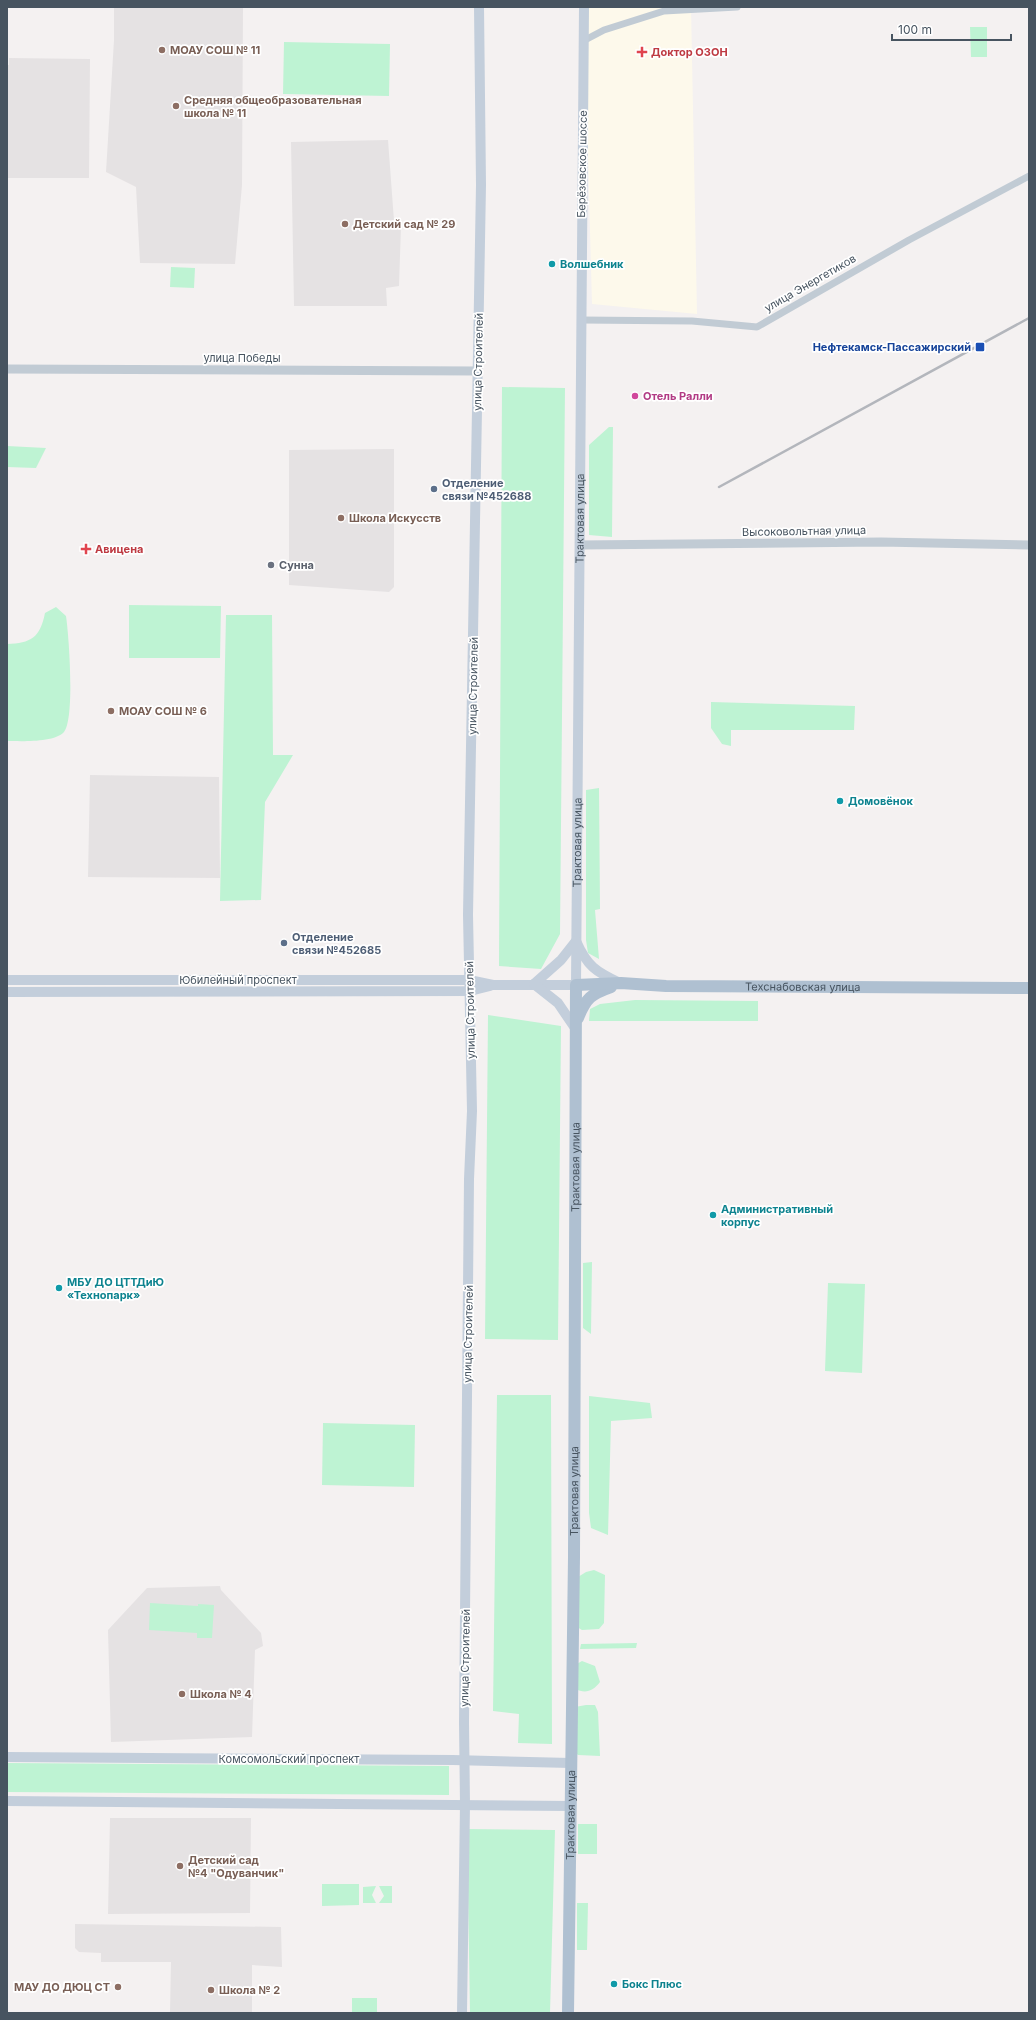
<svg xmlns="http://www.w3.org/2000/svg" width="1036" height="2020" font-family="Inter,sans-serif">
<rect width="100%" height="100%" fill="#f4f1f1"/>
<path fill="#fdf9eb" d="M584,7H691L697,314L592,304Z"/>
<path fill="#e5e2e3" d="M114,7H243L242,185L235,264L140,263L136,187L106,172L114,40Z
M9,58L90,59L89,178H7V65H9Z
M388,140L394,221L401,226L399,286L386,288L387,306H294L291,142Z
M394,449V587L389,592L289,585V450Z
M90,775L219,777L220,878L88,877Z
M220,1586L221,1590L261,1633L263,1646L255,1650L252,1737L111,1742L108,1630L147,1588Z
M110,1818H251L250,1913L108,1914Z
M75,1924L281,1927L282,1967L252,1965V2013H170L171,1962H101V1953L79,1952L75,1948Z"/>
<path fill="#bef3d3" d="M970,27H987V57H971Z
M284,42L390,44L389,96L283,94Z
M171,267L195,268L194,288L170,287Z
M502,387L565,388L560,934L541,969L499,966Z
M609,427H613L612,537L589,535V445Z
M7,446L46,448L36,468L7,467Z
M129,605L221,606L220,658H129Z
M56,607L66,616C69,636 75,719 64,732C54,743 21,741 7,741V644C31,643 40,638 45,613Z
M226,615H272L273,755H293L265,802L261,900L220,901Z
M711,702L855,706L854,730H731V746L722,744L711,728Z
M599,788L600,909L595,910L599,959L588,953L586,940V790Z
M635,1000L758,1001V1021H589L590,1009L600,1004Z
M488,1015L561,1026L558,1340L485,1339Z
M592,1262L591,1334L583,1328V1263Z
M828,1283L865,1284L862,1373L825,1371Z
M497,1395H551L552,1744L518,1743L519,1714L493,1711Z
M589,1396L650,1403L652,1418L611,1421L608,1535L591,1528L589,1513Z
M323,1423L415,1425L414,1487L322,1485Z
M594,1570L605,1575L604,1623L599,1629L582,1630L577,1627L578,1577L586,1572Z
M150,1603L198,1606V1604L214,1605L212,1638H197V1633L149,1630Z
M637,1643L636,1648L580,1649L581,1644Z
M582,1661L595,1666L600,1682C593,1691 586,1694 575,1689V1665Z
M586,1705H595L598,1712L600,1756L578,1755L575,1752V1707Z
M7,1763L449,1766V1795L7,1792Z
M578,1824H597V1854H578Z
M467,1829L555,1830L550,2013H470Z
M322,1884H359V1905L322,1906Z
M376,1886L372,1895L376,1903H363V1887Z
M379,1886H392V1903H379L384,1896Z
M577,1903H588L587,1950H577Z
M352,1998H377V2013H352Z"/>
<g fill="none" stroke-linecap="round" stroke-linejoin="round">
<path stroke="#c1cbd4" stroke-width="7" d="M585,40L604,30L664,11L737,7
M581,320L692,321L757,327L909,240L1029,176"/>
<path stroke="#c1cbd4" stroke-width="9" d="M7,369L477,371
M580,545L881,542L1029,545"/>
<g stroke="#c3cedb" stroke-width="10">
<path id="s1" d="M7,980H469L493,985H576L584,7"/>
<path d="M534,984L561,960L576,941C587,966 596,972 620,983"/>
<path d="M534,984L558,1003L575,1028"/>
<path d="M7,992L470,991L490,986"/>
<path d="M7,1757L453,1760L571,1763"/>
<path d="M7,1801L570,1806"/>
<path d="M462,2013L465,1804L464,1723L469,1179L472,1111L468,915L481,185L479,7"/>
</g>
<g stroke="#afc0d1" stroke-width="12">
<path d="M578,1018C586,998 591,994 611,987"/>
<path id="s2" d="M568,2013L574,1557L576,985L621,983L666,986L1029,988"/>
</g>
<path stroke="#b3b6bc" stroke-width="2.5" d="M719,487L1029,318"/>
</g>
<g fill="#8d6e63" stroke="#fff" stroke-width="1.5">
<circle cx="162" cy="50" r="4"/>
<circle cx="176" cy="106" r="4"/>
<circle cx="345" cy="224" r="4"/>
<circle cx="341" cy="518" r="4"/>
<circle cx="111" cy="711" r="4"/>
<circle cx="182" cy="1694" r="4"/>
<circle cx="180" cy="1866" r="4"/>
<circle cx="118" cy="1987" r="4"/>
<circle cx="211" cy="1990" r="4"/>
</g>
<g fill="#e0444e" stroke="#fff" stroke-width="1.5">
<path d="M640 46h4v4h4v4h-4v4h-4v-4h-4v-4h4z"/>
<path d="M84 543h4v4h4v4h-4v4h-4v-4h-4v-4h4z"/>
</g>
<g fill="#0f9aa8" stroke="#fff" stroke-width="1.5">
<circle cx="552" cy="264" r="4"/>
<circle cx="840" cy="801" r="4"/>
<circle cx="713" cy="1215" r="4"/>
<circle cx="59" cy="1288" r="4"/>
<circle cx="614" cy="1984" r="4"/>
</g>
<rect fill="#1a4fb4" stroke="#fff" stroke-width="1.5" x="975" y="342" width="10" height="10" rx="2"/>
<circle fill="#d1479c" stroke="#fff" stroke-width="1.5" cx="635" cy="396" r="4"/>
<g fill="#5c6f8a" stroke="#fff" stroke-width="1.5">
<circle cx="434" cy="489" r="4"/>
<circle cx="284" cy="943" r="4"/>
</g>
<circle fill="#6b7280" stroke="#fff" stroke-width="1.5" cx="271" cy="565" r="4"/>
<g text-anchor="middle" stroke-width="3.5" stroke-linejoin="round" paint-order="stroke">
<g font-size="11" font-weight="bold" fill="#785e54" stroke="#fff" text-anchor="start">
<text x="170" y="54">МОАУ СОШ № 11</text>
<text x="184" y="104">Средняя общеобразовательная<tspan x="184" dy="13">школа № 11</tspan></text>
<text x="353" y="228">Детский сад № 29</text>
<text x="349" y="522">Школа Искусств</text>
<text x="119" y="715">МОАУ СОШ № 6</text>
<text x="190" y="1698">Школа № 4</text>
<text x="188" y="1864">Детский сад<tspan x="188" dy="13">№4 "Одуванчик"</tspan></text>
<text x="110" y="1991" text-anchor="end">МАУ ДО ДЮЦ СТ</text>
<text x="219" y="1994">Школа № 2</text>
</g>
<g font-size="11" font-weight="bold" fill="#be3a42" stroke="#fff" text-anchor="start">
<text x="651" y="56">Доктор ОЗОН</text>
<text x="95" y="553">Авицена</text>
</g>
<g font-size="11" fill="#475460" stroke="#fff">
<text transform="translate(582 164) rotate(-89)" y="4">Берёзовское шоссе</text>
<text transform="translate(810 283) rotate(-30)" y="4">улица Энергетиков</text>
<text x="242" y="362">улица Победы</text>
<text transform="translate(478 362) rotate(-89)" y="4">улица Строителей</text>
<text dy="4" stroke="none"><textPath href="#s1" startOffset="1036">Трактовая улица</textPath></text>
<text transform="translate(804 531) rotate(-1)" y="4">Высоковольтная улица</text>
<text transform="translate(473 686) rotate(-89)" y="4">улица Строителей</text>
<text dy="4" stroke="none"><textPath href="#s1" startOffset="712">Трактовая улица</textPath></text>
<text x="238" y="984">Юбилейный проспект</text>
<text dy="4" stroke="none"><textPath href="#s2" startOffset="1255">Техснабовская улица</textPath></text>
<text transform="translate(470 1010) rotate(-91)" y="4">улица Строителей</text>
<text dy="4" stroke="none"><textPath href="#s2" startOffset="846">Трактовая улица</textPath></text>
<text transform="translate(468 1334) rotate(-89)" y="4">улица Строителей</text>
<text dy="4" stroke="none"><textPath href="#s2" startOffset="522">Трактовая улица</textPath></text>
<text transform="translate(465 1658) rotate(-89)" y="4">улица Строителей</text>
<text x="289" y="1763">Комсомольский проспект</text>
<text dy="4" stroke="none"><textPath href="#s2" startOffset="198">Трактовая улица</textPath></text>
</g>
<g font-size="11" font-weight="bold" fill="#0d838f" stroke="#fff" text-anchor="start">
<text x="560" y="268">Волшебник</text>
<text x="848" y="805">Домовёнок</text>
<text x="721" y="1213">Административный<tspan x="721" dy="13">корпус</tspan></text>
<text x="67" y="1286">МБУ ДО ЦТТДиЮ<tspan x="67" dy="13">«Технопарк»</tspan></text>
<text x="622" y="1988">Бокс Плюс</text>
</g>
<g font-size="11" font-weight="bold" fill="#164399" stroke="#fff" text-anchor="end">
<text x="971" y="351">Нефтекамск-Пассажирский</text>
</g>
<g font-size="11" font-weight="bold" fill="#b23c85" stroke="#fff" text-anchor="start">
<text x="643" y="400">Отель Ралли</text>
</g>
<g font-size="11" font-weight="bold" fill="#4e5e75" stroke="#fff" text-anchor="start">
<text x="442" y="487">Отделение<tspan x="442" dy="13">связи №452688</tspan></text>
<text x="292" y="941">Отделение<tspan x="292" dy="13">связи №452685</tspan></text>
</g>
<g font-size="11" font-weight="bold" fill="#5b616d" stroke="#fff" text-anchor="start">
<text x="279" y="569">Сунна</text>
</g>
</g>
<rect width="1036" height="2020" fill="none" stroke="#475460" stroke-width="16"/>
<path d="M892 34v6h119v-6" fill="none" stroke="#475460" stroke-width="2"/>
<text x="898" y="34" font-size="12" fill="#475460" stroke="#ffffff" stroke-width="3" paint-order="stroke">100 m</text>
</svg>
